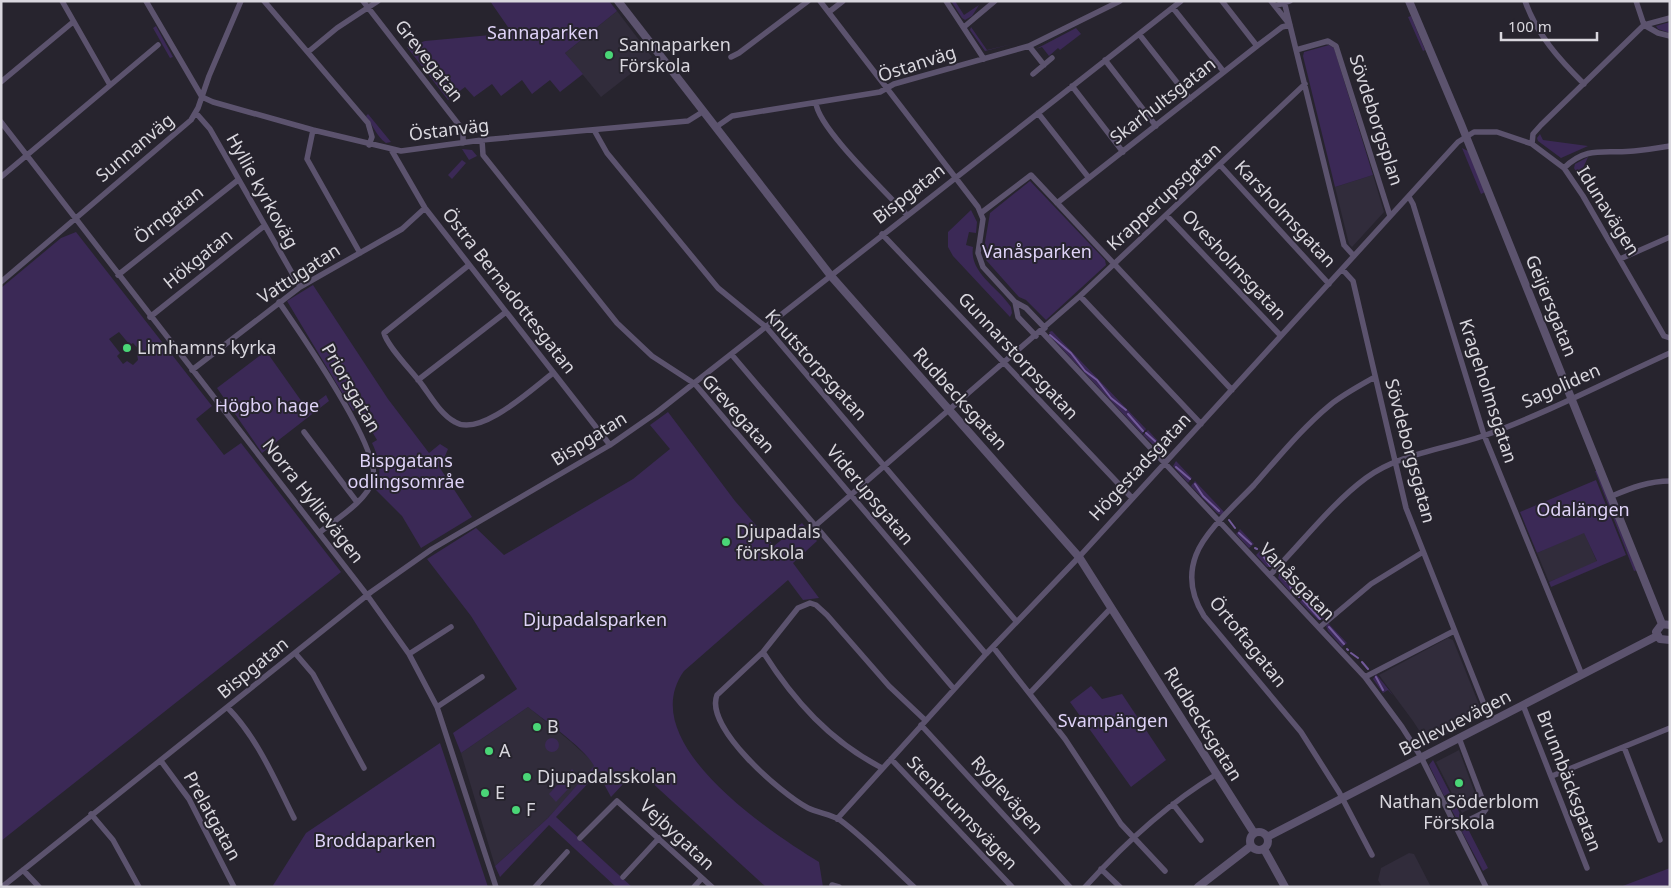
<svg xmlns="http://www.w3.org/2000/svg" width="1671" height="888" font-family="'Noto Sans',sans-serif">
<rect width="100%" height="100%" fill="#27242e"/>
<path fill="#312c3b" d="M617,11L652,57L601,97L565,53Z
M1373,175L1384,212L1352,247L1349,244L1335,187Z
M1584,532L1597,562L1549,582L1537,553Z
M1448,638L1453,640L1482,712L1480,717L1430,743L1426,741L1413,721L1379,675Z
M528,707L570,741L592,761L595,766L548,818L495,866L461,753Z
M1459,750L1479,804L1462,813L1436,762Z
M1409,853L1414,854L1431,887H1382L1378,880L1381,868Z"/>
<path fill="#3b2956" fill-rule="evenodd" d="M490,1H609L617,11L565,53L583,74L560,92L550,80L532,94L522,80L501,96L492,84L474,97L465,87L448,100L407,47L425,41L512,33Z
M951,1H955L964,15L979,5L972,16L965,20L962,18Z
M1411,16L1425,50L1423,51L1408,17Z
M1670,22V33L1658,29L1656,26Z
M156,26L173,57L170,58L153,28Z
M971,27L987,50L1012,44L985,51L970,30Z
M1076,28L1081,34L1060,50L1058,48L1049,56L1042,47L1036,49Z
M1329,45L1334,48L1373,175L1335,187L1303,56L1304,52Z
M368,114L391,142L386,143C376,136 373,125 366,116Z
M1540,134L1543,140L1588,146L1561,158L1538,141L1537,138Z
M1462,148L1468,151L1485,192L1481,194Z
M462,149L472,150L477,156L469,160Z
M1588,157L1579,177L1574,168L1575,164Z
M462,160L466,163L452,179L448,175Z
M1030,181L1105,260L1106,265L1046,320L1026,300L1019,297L986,260L984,248L990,213Z
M971,210L977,222L976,233L969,232L966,245L973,247C969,273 998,287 1011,307L1012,313L1010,317L953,256L948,247V232Z
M76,232L212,406L196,419L224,455L241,443L341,572L1,841V288L61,238ZM119,332L130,345L133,343L140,351L137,354L138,360L133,365L127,361L123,364L117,356L120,353L109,339Z
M313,285L388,399L429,453L440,444L448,449L440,468L472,517L421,548L402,516L375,489C383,475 379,457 372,443L377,440L358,408L353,411L287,301Z
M1052,331L1146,429L1142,434L1052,338L1049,332Z
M266,351L307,409L326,395L329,401L262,453L217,388Z
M668,412L735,501L774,546L802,523L817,541L793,563L819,598L803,600L788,580L684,671C633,742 769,831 819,862L823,887H766L637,769L611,797L598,773L556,817L632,887H616L549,825L500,877L495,866L548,818L594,766C585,748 545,721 528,707L461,753L453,733L517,689L471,616L427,559L476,528L504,555L633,479L670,449L650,425Z
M1148,430L1167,451L1164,455L1143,435Z
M1176,461L1192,478L1188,483L1173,466Z
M1595,471H1597L1638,570L1634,571Z
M1596,480L1626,555L1551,587L1549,582L1597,561L1584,533L1537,553L1520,512Z
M1195,481L1225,513L1221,515L1217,513L1191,486Z
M1240,529L1254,544L1249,548L1236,534Z
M1260,551L1276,567H1267L1256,555Z
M1280,571L1295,587L1290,592L1278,578Z
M1304,597L1325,619L1318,620L1300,602Z
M1328,623L1347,643L1342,647L1328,631L1326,626Z
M1376,674L1393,695L1388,690L1383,693L1373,679Z
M1091,686L1102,699L1122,694L1166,760L1131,787L1070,702Z
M545 745a7 7 0 1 1 14 0a7 7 0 1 1-14 0Z
M440,743L488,887H272L306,833Z
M1433,760L1450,793L1444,796L1429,765Z
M572,769L579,777L556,802L549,794Z
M1451,795L1463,820L1461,821L1456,818L1445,798Z
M1466,825L1488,868L1483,871L1462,832Z
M1670,868V884L1664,887H1620Z"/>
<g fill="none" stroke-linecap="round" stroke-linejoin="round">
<path stroke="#725a9a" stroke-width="2" d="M1050,335L1071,353L1085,371L1097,380L1111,398L1126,410
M1128,414L1143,431
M1146,433L1156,442L1161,451
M1176,467L1190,479
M1195,484L1203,496L1219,511
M1229,520L1235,528
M1239,533L1251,544
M1255,548L1257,549
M1261,553L1270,566
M1280,574L1286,581
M1290,585L1291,589
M1295,593L1299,597
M1303,600L1320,619
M1329,627L1344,644
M1347,649L1348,650
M1351,653L1358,658
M1362,662L1368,669
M1376,677L1383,690"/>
<path stroke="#5c536e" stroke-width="5.5" d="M62,1L110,85
M146,1L202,97
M264,1L368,123L372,137L369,145
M363,1L459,125L463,135V143
M820,1L978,207L983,219L978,253L983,267L1015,302L1026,308L1045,328
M946,1L984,59
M1222,1L1257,46
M1284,1L1344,245L1354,256
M1525,1C1537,35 1559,59 1584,84
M1636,1L1644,25
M1275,6L1290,1
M1173,8L1224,72
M829,12L843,1
M1644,25L1658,33L1670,36
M1644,25L1670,18
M964,27L995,1
M1139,34L1190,99
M1029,46L1044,65
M1296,50L1328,41L1336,46L1390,216
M308,52L337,28L378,1
M731,57L739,53L808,1
M1105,60L1156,126
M1033,74L1052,58
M1,82L73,22
M1072,86L1123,152
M202,97L213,102L313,130L401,151L482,140L688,121L704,111
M816,103C818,128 887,193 907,215
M196,113L210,129L300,287
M1038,113L1089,178
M1,122L367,595L409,654L437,707L496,887
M716,127L732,116L880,92L894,84L1029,46L1120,1
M313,130L307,159L360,253
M594,130L607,153L718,288L767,328L1016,621
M482,140L483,155L617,323L652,356L695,384L954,689
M1532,144L1533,134L1541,125L1644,25
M392,151L425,208L610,445
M1220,165L1329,284
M1564,168C1587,145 1606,154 1634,151C1646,150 1658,148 1670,146
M1,177L158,45
M1409,197L1413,204L1484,435L1582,675
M1057,203L1257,46L1282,27L1290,25L1271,1
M981,213L1031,175L1232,390
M1166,215L1281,336
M882,234L1132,498
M1620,259L1670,237
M469,265L384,333C387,346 411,370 420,382C430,395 440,414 455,422C480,438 533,388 553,373
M1342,269L1353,281L1406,508L1491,722
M118,275L238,180
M1,282L191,120L198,108L209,76L241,1
M1080,296L1201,424
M279,302C299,331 382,450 373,480C366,502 336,519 319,533
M1015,302L1018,317L1036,336
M150,317L264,226
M1041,331L1365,677L1402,727L1421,757L1486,887
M732,355L986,654
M192,370L300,287L402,229L425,208
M418,380L506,312
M304,432L357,502
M1612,496C1631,488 1649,481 1670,481
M815,526L1080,296L1305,84
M1270,575C1300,545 1332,503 1366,478C1398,454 1445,449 1483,436C1547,413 1608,381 1670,353
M1320,627L1371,584L1423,552
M993,647L1065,739L1121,824L1165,871
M763,652C794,701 830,741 882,768
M295,653L313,674L364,768
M409,654L451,627
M1365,677L1454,631
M1031,692L1111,608
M1523,705L1587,868
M437,707L482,677
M228,708C258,739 275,780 294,818
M921,725L1070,887
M1624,747L1660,840
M891,759L1012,887
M161,761L189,799L234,887
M1552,776L1670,728
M1173,804L1201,840
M91,814L113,840L139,887
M837,819L986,654L1079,557L1458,142L1474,132H1497L1532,144L1564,168L1583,196L1664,336L1670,338
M1455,827L1483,813L1486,809L1459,738
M580,838L617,801L712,887
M1372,855L1339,792L1301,732L1204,616C1192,597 1188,576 1196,555C1205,531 1236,504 1254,485C1278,458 1302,428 1330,405C1344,394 1359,386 1375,377
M1101,869L1120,887
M23,870L39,887
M623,877L659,838
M832,885L839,887
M2,887L371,592L432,549L610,445L656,413L1181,1
M535,887L567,852
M694,887L702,878
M914,887C890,865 866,839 840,820C831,814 818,813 808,808C781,794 704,727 717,695L763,652L798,608L810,603L816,605L827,615L889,686L925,720
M1085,887C1124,844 1167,804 1217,774"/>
<path stroke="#5c536e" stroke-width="8" d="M618,1L831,276L1079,557L1254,833
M1409,1L1461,124L1662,624
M1670,625L1662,624L1656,632L1660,639L1670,640
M1250 841a9 9 0 1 1 18 0a9 9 0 1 1-18 0Z
M1267,837L1657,636
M1264,849L1285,887
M1198,887L1251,846"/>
</g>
<g fill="#4ad677" stroke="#27242e" stroke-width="2">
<circle cx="609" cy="55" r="5"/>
<circle cx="127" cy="348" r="5"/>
<circle cx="726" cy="542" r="5"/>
<circle cx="537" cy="727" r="5"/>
<circle cx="489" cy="751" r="5"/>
<circle cx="527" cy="777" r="5"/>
<circle cx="1459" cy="783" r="5"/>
<circle cx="485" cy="793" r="5"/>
<circle cx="516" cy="810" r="5"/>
</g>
<g text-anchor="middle" stroke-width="4" stroke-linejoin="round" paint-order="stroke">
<g font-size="18" fill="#dfd3f8" stroke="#27242e">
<text x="543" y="39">Sannaparken</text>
<text x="1037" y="258">Vanåsparken</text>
<text x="267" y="412">Högbo hage</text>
<text x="406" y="467">Bispgatans<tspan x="406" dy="21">odlingsområe</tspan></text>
<text x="1583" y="516">Odalängen</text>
<text x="595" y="626">Djupadalsparken</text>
<text x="1113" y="727">Svampängen</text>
<text x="375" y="847">Broddaparken</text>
</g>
<g font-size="18" fill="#d9d7de" stroke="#27242e" text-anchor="start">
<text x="619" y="51">Sannaparken<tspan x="619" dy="21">Förskola</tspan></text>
<text x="137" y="354">Limhamns kyrka</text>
<text x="736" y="538">Djupadals<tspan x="736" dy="21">förskola</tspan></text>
<text x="547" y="733">B</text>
<text x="499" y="757">A</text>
<text x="537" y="783">Djupadalsskolan</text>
<text x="495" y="799">E</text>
<text x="1459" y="808" text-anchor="middle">Nathan Söderblom<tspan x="1459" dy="21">Förskola</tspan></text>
<text x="526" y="816">F</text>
</g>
<g font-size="18" fill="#d9d7de" stroke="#27242e">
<text transform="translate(429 61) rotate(52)" y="6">Grevegatan</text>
<text transform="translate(917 64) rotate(-18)" y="6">Östanväg</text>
<text transform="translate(1163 101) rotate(-38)" y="6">Skarhultsgatan</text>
<text transform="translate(1376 120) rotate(72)" y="6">Sövdeborgsplan</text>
<text transform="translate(449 130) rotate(-7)" y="6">Östanväg</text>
<text transform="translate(135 148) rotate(-40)" y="6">Sunnanväg</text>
<text transform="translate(262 191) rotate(61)" y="6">Hyllie kyrkoväg</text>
<text transform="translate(909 194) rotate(-38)" y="6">Bispgatan</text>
<text transform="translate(1164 197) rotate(-43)" y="6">Krapperupsgatan</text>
<text transform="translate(1608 211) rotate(58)" y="6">Idunavägen</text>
<text transform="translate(1285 214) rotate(47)" y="6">Karsholmsgatan</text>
<text transform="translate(169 215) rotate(-38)" y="6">Örngatan</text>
<text transform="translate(198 259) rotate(-39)" y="6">Hökgatan</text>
<text transform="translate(1234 265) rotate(47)" y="6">Ovesholmsgatan</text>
<text transform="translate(299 274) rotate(-33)" y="6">Vattugatan</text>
<text transform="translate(509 291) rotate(52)" y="6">Östra Bernadottesgatan</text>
<text transform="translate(1551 306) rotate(68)" y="6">Geijersgatan</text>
<text transform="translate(1018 356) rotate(47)" y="6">Gunnarstorpsgatan</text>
<text transform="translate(816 365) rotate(48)" y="6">Knutstorpsgatan</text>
<text transform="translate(1561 386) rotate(-24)" y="6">Sagoliden</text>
<text transform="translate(351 388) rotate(60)" y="6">Priorsgatan</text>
<text transform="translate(1488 391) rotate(72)" y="6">Krageholmsgatan</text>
<text transform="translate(960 399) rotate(48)" y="6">Rudbecksgatan</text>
<text transform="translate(738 414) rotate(48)" y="6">Grevegatan</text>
<text transform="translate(589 439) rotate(-32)" y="6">Bispgatan</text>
<text transform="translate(1410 451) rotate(75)" y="6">Sövdeborgsgatan</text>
<text transform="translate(1140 467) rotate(-47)" y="6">Högestadsgatan</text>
<text transform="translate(870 495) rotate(50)" y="6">Viderupsgatan</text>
<text transform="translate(313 501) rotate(52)" y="6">Norra Hyllievägen</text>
<text transform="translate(1297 582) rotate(46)" y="6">Vanåsgatan</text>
<text transform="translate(1248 642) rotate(51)" y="6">Örtoftagatan</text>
<text transform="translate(253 668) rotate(-39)" y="6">Bispgatan</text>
<text transform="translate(1455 723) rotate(-27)" y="6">Bellevuevägen</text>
<text transform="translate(1203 724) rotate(58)" y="6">Rudbecksgatan</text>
<text transform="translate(1569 781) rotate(69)" y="6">Brunnbäcksgatan</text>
<text transform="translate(1007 795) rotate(48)" y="6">Ryglevägen</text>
<text transform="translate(962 813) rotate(46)" y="6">Stenbrunnsvägen</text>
<text transform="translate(212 816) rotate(61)" y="6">Prelatgatan</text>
<text transform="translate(677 835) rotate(43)" y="6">Vejbygatan</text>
</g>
</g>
<rect width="1671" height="888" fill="none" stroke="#d9d7de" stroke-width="5"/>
<path d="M1501 32v8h96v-8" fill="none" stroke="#d9d7de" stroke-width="2.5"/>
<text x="1508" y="32" font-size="15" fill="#d9d7de" stroke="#27242e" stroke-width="4" paint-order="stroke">100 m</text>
</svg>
